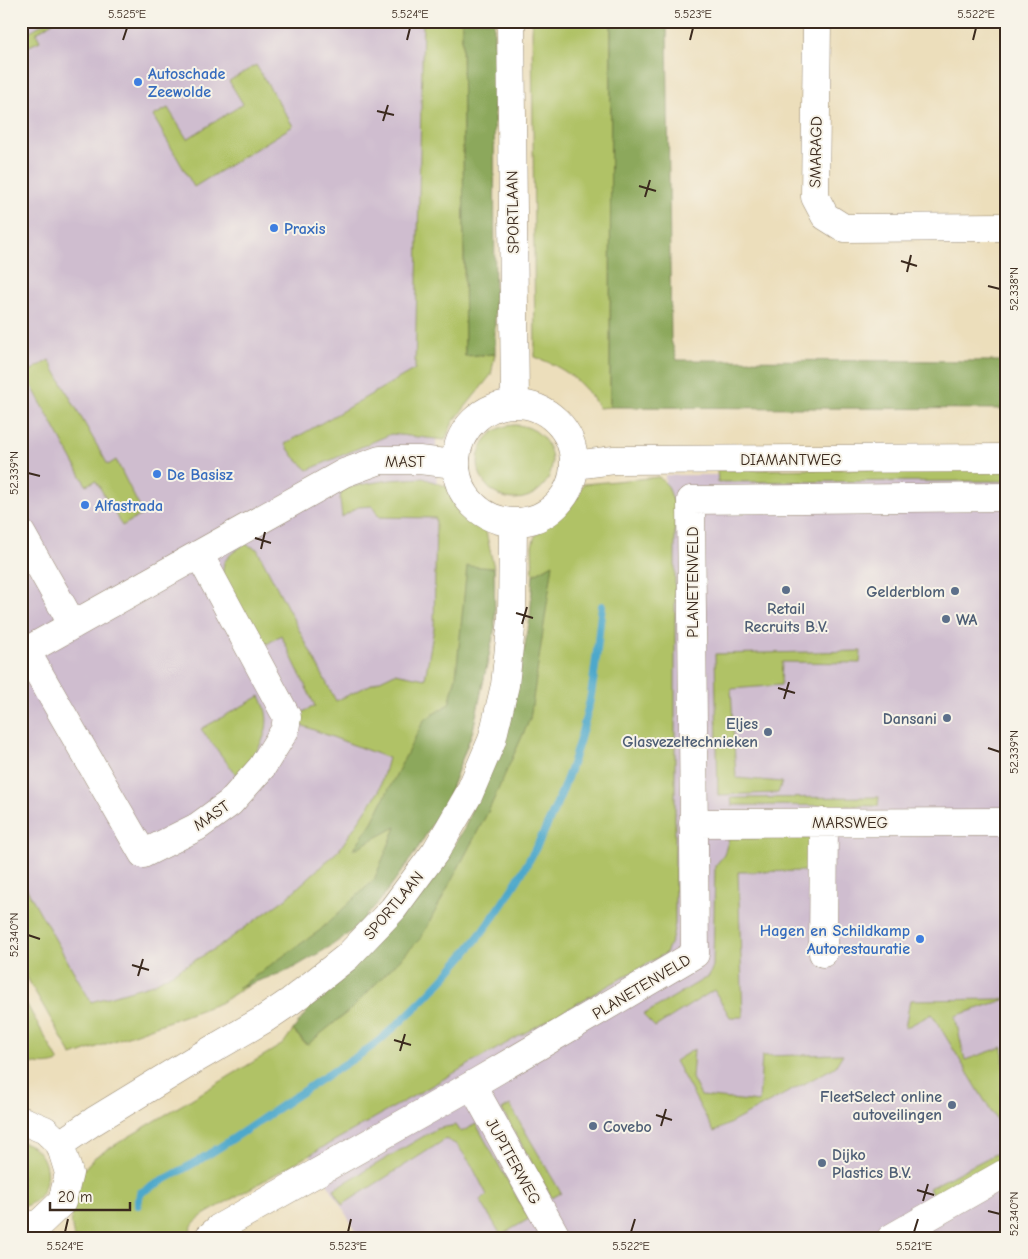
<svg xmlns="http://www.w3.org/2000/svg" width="1028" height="1259" font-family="'Comic Neue',sans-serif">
<rect width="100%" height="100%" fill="#f7f3e8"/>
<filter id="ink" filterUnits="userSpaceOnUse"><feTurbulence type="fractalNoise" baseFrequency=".02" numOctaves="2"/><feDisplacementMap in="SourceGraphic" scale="10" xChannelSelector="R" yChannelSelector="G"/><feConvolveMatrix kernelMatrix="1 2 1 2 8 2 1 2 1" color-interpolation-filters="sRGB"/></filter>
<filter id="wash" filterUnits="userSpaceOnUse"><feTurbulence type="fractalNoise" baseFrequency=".0096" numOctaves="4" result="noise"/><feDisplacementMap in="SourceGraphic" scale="20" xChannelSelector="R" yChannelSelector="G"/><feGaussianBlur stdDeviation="1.12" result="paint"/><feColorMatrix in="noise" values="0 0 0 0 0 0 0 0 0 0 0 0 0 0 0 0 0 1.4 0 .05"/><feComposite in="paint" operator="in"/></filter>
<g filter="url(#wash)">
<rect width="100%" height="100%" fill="#ecdebb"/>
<path fill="#cfbdcf" d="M21,21H436L435,377L437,495L481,584L352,883L83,1035L21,925Z
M665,475H1007V1238H360L300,1137L669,935Z"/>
<path fill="#b0c266" stroke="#767642" d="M48,21H54L36,33L40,41L21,50V36Z
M423,21H462L465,356L495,354L491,375L453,422L445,440L391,434L308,470L294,457L285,444L415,369Z
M532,21H611L610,407L599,408C584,382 563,367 535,357Z
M256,65L293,126L194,187L153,116L168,108L187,139L243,104L229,81Z
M49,360L108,465L116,460L143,514L122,526L96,481L86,485L25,374Z
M478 462a37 37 0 1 1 74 0a37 37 0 1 1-74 0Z
M1007,468V481L718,482L717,470Z
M659,477L668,486L675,506V924L672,939L666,953L205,1214C195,1221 189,1225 190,1238H74L71,1221L74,1199L83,1170L95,1157L283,1044L293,1030L306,1045L488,812L552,565L533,575L532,546L535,536L569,504L584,484Z
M423,478L448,487L452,496L464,512L486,532L494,568L495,627L473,730L447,799L415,853L392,883L309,947L220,1003L72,1056L21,967V879L91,1002L153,984L218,947L285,899L339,850L379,791L388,758L298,724L299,714L315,706L281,635L261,648L222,576L224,562L232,553L245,544L257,549L336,701L395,673L425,679L434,628L436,518L379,517L372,506L358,507L342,517L340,499L342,489L365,484L390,480Z
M861,651L860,663L782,662L781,685L731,689L736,778L782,782L778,793L718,795L715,654Z
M260,696C278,730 257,750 238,777L201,729Z
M879,797L878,806L732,805L731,798Z
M729,838H811L808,871L738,872L743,1017H730L714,990L655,1027L643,1015L709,976L713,966L715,866L724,855Z
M21,994L59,1062C46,1067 35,1064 21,1061Z
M1007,999L955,1016L965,1060L1003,1047L1006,1136L932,1014L905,1028L910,1000Z
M694,1049L692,1078L701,1096L759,1102L762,1056L843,1054L835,1067L714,1132L675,1061Z
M510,1105L561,1193L552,1198L502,1110Z
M476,1124L529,1219L501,1235L480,1200L487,1195L471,1164L457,1145L446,1139L342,1205L334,1189L436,1129L456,1125L461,1132Z
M21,1142C55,1149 55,1200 21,1207Z
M1007,1148V1157L933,1197L929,1188Z"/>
<path fill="#8ca85b" stroke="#64693c" d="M462,21H494L495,354L465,356Z
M611,21H667L671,340L677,360L1007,361V409L610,407Z
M553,564L530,719L488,812L421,938L350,1010L307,1045L293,1030L312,1005L339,982L426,889L464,829L516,694L530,618L533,575Z
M467,566L494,568L495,627L473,730L447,799L415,853L379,902L352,931L331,946L290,970L238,988L319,931L374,880L396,827L353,850L372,822L424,720L449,704L456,676Z"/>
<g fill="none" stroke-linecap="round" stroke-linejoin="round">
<path stroke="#4ea8cb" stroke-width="8" d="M138,1205L140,1193C163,1180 187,1168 209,1154C244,1133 277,1108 311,1086C332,1071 361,1056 380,1040C485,949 560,836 590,700C596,669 598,637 602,606"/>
</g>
</g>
<g filter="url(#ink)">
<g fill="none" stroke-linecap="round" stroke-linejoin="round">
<g stroke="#94846c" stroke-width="29">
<path id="minor" d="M511,21L515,403
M817,21L815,197L825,216L844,228L1007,227
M456 463a59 59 0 1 1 118 0a59 59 0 1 1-118 0Z
M575,465L614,460L1007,458
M21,533L73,625
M26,651L143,854L197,827L230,803L262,767L285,730L287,717L199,554
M21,654L344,473L380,460H419L455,464
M693,823L1007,822
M823,953L824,822
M472,1085L557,1238
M21,1121L26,1122L45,1130L60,1144L69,1173L62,1202L40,1223L21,1228
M60,1144L94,1121L194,1060L263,1020L291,1001L347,957L393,909L436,851L469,794L492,740L505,685L512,619L513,523
M208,1238L219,1228L472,1085L695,954L691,500L1007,497
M891,1238L1007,1172"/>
</g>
<use href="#minor" stroke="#fff" stroke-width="28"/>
</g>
</g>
<path fill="none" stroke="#3b2a1e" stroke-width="2" d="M123,40L127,28M407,40L410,28M690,40L693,28M973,40L976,28M377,111L394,115M383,121L388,105M639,186L656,191M645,197L650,180M901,261L917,266M907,272L911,255M988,286L1000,289M28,473L40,476M255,538L271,543M261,549L265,532M516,613L533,618M522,624L527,607M778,688L795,693M784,699L789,682M988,748L1000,752M28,935L40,939M132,965L149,970M138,976L143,959M394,1040L411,1045M400,1051L405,1034M656,1115L672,1120M661,1126L666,1109M917,1190L934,1195M923,1201L928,1184M988,1211L1000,1214M65,1232L68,1219M348,1232L351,1219M631,1232L635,1219M914,1232L918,1219"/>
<g fill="#3f7fe0" stroke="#f7f3e8" stroke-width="2">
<circle cx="138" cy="82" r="5"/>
<circle cx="274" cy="228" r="5"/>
<circle cx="157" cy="474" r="5"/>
<circle cx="85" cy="505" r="5"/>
<circle cx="920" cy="939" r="5"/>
</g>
<g fill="#5c6f8a" stroke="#f7f3e8" stroke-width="2">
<circle cx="786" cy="590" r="5"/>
<circle cx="955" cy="591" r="5"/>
<circle cx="946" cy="619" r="5"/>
<circle cx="947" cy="718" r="5"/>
<circle cx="768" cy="732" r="5"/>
<circle cx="952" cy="1105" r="5"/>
<circle cx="593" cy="1126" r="5"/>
<circle cx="822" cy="1163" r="5"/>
</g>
<g text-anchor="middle" stroke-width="4" stroke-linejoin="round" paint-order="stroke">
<g font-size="16" font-weight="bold" fill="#366cbe" stroke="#f7f3e8" text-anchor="start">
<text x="148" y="79">Autoschade<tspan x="148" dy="18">Zeewolde</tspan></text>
<text x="284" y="234">Praxis</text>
<text x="167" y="480">De Basisz</text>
<text x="95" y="511">Alfastrada</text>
<text x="910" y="936" text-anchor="end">Hagen en Schildkamp<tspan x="910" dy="18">Autorestauratie</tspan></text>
</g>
<g font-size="16" fill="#3b2a1e" stroke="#f7f3e8">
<text transform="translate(815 152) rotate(-89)" y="6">SMARAGD</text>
<text transform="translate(512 212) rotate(-91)" y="6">SPORTLAAN</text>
<text x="791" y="465">DIAMANTWEG</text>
<text x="405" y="467">MAST</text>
<text transform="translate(692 582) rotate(-90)" y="6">PLANETENVELD</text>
<text transform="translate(211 815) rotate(-35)" y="6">MAST</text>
<text x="850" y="828">MARSWEG</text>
<text transform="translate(393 905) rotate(-50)" y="6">SPORTLAAN</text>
<text transform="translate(641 986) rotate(-31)" y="6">PLANETENVELD</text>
<text transform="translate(514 1161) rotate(61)" y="6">JUPITERWEG</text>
</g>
<g font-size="16" font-weight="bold" fill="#4e5e75" stroke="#f7f3e8" text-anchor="end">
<text x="945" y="597">Gelderblom</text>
<text x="786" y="614" text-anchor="middle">Retail<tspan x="786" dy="18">Recruits B.V.</tspan></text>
<text x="956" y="625" text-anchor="start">WA</text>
<text x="937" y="724">Dansani</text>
<text x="758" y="729">Eljes<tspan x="758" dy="18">Glasvezeltechnieken</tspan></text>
<text x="942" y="1102">FleetSelect online<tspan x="942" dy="18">autoveilingen</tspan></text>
<text x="603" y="1132" text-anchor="start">Covebo</text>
<text x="832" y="1160" text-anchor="start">Dijko<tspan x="832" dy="18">Plastics B.V.</tspan></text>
</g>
</g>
<rect width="1028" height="1259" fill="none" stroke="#f7f3e8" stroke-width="55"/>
<path d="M50 1202v8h80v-8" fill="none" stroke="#3b2a1e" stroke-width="2.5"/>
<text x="58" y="1202" font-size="15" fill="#3b2a1e" stroke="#f7f3e8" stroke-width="4" paint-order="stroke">20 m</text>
<rect x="28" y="28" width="972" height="1204" fill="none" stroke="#3b2a1e" stroke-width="2"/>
<g font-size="12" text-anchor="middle" fill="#3b2a1e">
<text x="127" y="18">5.525°E</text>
<text x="410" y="18">5.524°E</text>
<text x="693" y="18">5.523°E</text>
<text x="976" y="18">5.522°E</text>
<text transform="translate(1014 289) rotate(-90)" y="4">52.338°N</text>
<text transform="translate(14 473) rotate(-90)" y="4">52.339°N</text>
<text transform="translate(1014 752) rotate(-90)" y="4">52.339°N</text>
<text transform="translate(14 935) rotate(-90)" y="4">52.340°N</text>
<text transform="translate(1014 1214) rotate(-90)" y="4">52.340°N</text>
<text x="65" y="1250">5.524°E</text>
<text x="348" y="1250">5.523°E</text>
<text x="631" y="1250">5.522°E</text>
<text x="914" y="1250">5.521°E</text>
</g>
</svg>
